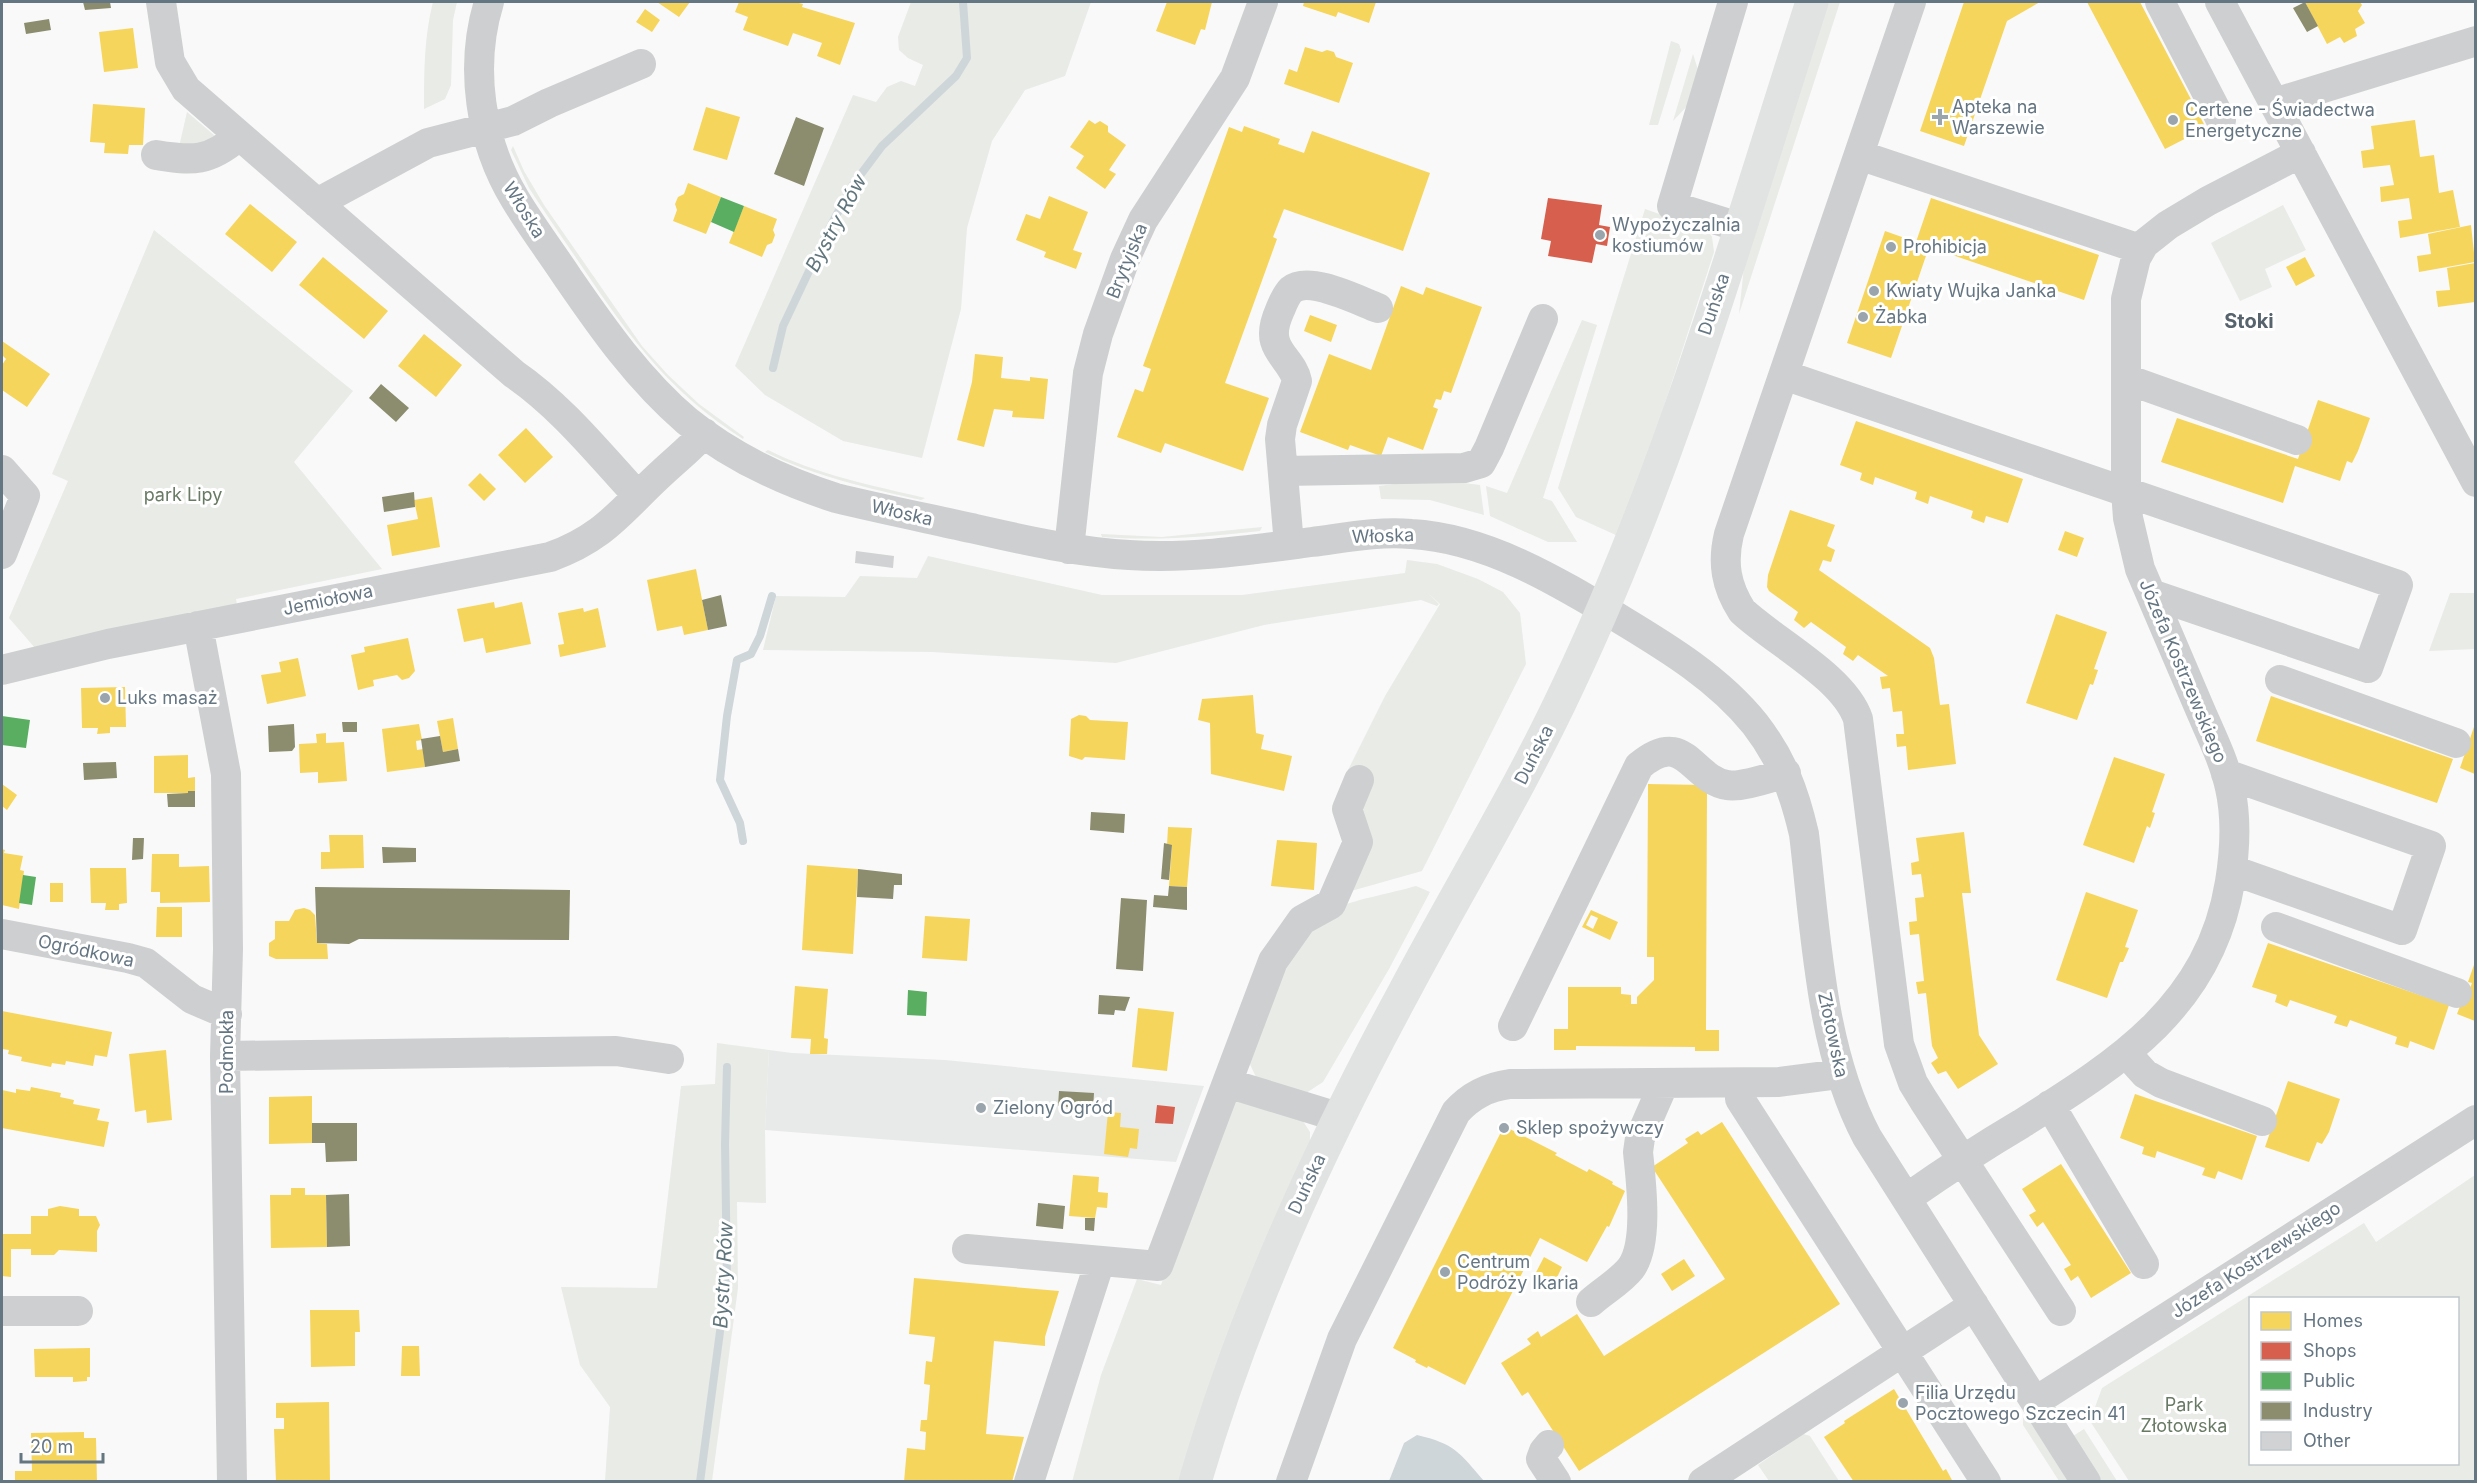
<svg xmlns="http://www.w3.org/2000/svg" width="2477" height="1483" font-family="Inter,sans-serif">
<rect width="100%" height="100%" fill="#f9f9f9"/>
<path fill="#e8e9e9" d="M769,1050L792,1053L945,1060L1204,1086L1176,1162L765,1130Z"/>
<path fill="#e8ebe6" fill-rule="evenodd" d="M433,2H457L453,20L451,85L445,99L424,109C424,73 424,37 433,2Z
M911,2H1091L1065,76L1025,90L992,141L967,228L961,309L922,458L843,441L765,395L735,366L853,95L876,102L887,87L901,81L915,86L923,65L908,58L899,50L898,37Z
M1827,2H1840L1739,314L1746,248Z
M1671,41L1679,44L1681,50L1658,125H1649Z
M1693,54L1699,73L1690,103L1673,121Z
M187,112L221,141L179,147Z
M513,146L524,171L544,205L642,346L668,375L699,404L744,437L743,439C671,393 632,341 585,271C566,243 547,216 529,188L511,150Z
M2283,205L2306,250L2265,269L2272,287L2240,301L2211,243Z
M1645,209L1708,231L1712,237L1714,252L1658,425L1618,536L1576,517L1558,488Z
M154,230L353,391L294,462L382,569L236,599L237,605L35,648L9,618L68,481L52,474Z
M1582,320L1597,325L1543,498L1552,501L1577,542H1548L1490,516L1486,486L1507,493Z
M768,450C818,475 871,485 925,498L921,500C867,488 814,476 765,452Z
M1432,479L1480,485L1484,515L1430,500L1381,499L1379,486Z
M1262,527L1260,531C1207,537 1156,541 1102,537L1101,534L1162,537Z
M928,556L1102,595H1242L1405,573L1407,560L1437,564L1478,579L1503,592L1520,613L1526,664L1422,871L1344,893L1356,810L1369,781L1348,770L1385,696L1440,604L1428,593L1439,604L1437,606L1421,600L1264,625L1116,663L932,652L763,650L776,596L845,597L860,576L917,578Z
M2450,593H2475V649L2429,651Z
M1416,886L1430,892L1389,969L1323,1082L1303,1095L1257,1079L1247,1058C1265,1010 1282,934 1331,910C1352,900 1392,893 1416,886Z
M717,1043L769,1050L765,1131L766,1203L737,1202L738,1288L712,1481H605L610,1407L580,1365L561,1287L657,1288L681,1086L715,1084Z
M1237,1100L1301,1118L1310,1132V1141L1218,1361L1179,1481L1072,1482L1101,1375L1137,1279L1161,1285L1226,1111Z
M2475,1175V1481H2129L2090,1421L2102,1388L2364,1223L2376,1242ZM2250,1298H2458V1464H2250Z
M2026,1415L2068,1481H2059L2023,1425V1418Z
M2084,1429L2117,1481H2102L2073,1436Z
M1803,1434L1810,1436L1839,1481H1769L1758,1465Z"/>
<path fill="#ced6d9" d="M1417,1435C1455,1444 1459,1452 1484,1481H1389L1404,1443Z"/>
<path fill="#f6d55c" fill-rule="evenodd" d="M657,2H690L679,17Z
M739,2H795L803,4L802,7L855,23L840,65L817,56L822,43L793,33L788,46L743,30L748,17L735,12Z
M1167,2H1212L1205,30L1201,29L1195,45L1156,31Z
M1304,2H1376L1369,23L1338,12L1336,17L1303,6Z
M1964,2H2040L2007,21L1964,146L1920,131Z
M2087,2H2140L2206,128L2165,149Z
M2305,2H2360L2362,5L2358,11L2365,23L2355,29L2357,36L2344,43L2340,37L2327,44Z
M645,9L660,20L652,32L636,22Z
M133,28L138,68L104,72L99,32Z
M1305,47L1322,52L1327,50L1334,52L1336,57L1353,63L1339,103L1284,84L1289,69L1297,72Z
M93,104L145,108L143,145H129L128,154L104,153L105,143L90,142Z
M706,107L740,117L727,160L693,150Z
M1089,120L1095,124L1100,121L1108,126V132L1126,145L1109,170L1116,174L1105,189L1076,168L1084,156L1070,147Z
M2415,120L2420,157L2434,155L2439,193L2453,190L2460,227L2400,238L2398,221L2412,219L2409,198L2381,202L2380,187L2394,185L2390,165L2363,168L2361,151L2374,149L2371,126Z
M1244,126L1280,139L1278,144L1304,153L1312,131L1430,173L1403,251L1284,209L1273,237L1277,239L1225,383L1269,398L1243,471L1165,443L1161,453L1117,437L1135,389L1143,392L1151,369L1143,366L1229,127L1242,132Z
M688,183L721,197L706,234L673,221L677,210L675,204L678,197L684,194Z
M1049,196L1088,212L1073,250L1082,253L1076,269L1044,257L1046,252L1016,240L1026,214L1040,219Z
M1931,198L2099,255L2084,300L1929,247L1891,358L1847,343L1885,231L1916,242Z
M250,204L297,242L272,272L225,234Z
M744,206L777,219L773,230L775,235L772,243L767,245L762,257L729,243Z
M2471,225L2475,262L2419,272L2417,256L2431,254L2428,234Z
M323,257L388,311L364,339L299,285Z
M2305,257L2315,276L2296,286L2286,267Z
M2475,263V302L2438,307L2436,291L2450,290L2447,268Z
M1401,286L1423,295L1426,287L1482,307L1451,393L1444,391L1441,400L1436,399L1433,407L1438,409L1423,450L1388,437L1381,456L1350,445L1348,450L1300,432L1329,354L1371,370Z
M1310,315L1337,325L1331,342L1304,331Z
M424,334L462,365L436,397L398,366Z
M2,341L50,374L27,407L2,390V365L6,359L2,355Z
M975,354L1003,357L1001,378L1030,381V377L1048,379L1044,419L1012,417L1013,411L994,409L984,447L957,440L972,382Z
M2318,400L2370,418L2358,451L2352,463L2347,461L2340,481L2295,466L2283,503L2161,462L2177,418L2298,459Z
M1856,421L2023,479L2008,523L1986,516L1984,523L1971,518L1973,511L1930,496L1928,504L1915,499L1917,492L1875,477L1873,485L1860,480L1862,473L1840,465Z
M526,428L553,457L525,483L498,455Z
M480,473L496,489L484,501L468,485Z
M432,497L440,547L392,556L387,525L418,519L414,500Z
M1790,510L1835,525L1827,546L1835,550L1831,562L1823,560L1819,570L1930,648L1934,658L1940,705L1949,704L1956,764L1908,770L1906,746L1897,747L1896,734H1904L1902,711L1893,712L1890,688L1882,689L1880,677L1888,676L1858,655L1853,661L1843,654L1846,647L1811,622L1804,628L1794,620L1798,612L1769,591L1767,587L1768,575Z
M2065,531L2084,538L2077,557L2058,550Z
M696,569L708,630L684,635L682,626L657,631L647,580Z
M494,602L495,608L522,602L531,644L486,653L483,638L464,642L457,609Z
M583,608L584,612L598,608L606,647L560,657L558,645L564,644L558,613Z
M2056,614L2107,632L2094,669L2098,670L2093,685L2090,684L2077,720L2026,703Z
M408,638L415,671L409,678L402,680L397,675L373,680L374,686L358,690L351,655L365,652L364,647Z
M298,658L306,696L267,704L261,675L281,672L279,662Z
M125,687L126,727H110V733L97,734L98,728H82L81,688Z
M1253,695L1256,733L1264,735L1261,749L1292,756L1284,791L1211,774L1210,723L1198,720L1202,699Z
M2271,696L2453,759L2437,803L2256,741Z
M1079,715L1086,716L1090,720L1128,722L1125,760L1085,757L1082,760L1069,756L1071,719Z
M453,718L458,749L443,752L437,721Z
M419,724L422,740L416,741L417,750L423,749L425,767L387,772L382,729Z
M2475,724V774L2460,768Z
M326,733V743L344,742L347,781L318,783V772L300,773L299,744L317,743L316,734Z
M188,755V778L195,777V791H188V793H154V756Z
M2114,757L2165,774L2152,812L2155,813L2150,828L2147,826L2134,863L2083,845Z
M2,784L17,795L7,810L2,806Z
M1648,784L1702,785L1707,790L1706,1030H1719V1051H1695V1047L1576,1046V1050H1554V1029H1568V987H1621V994L1631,995V1004H1637V997L1654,980V957H1647Z
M1168,827L1192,828L1187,887L1169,886L1172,845H1167Z
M1964,832L1971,893H1962L1979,1035L1998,1064L1958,1089L1946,1071L1938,1074L1931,1063L1938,1058L1932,1046L1926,993L1918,994L1916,982L1924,981L1919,934L1910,935L1909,922L1917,921L1915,898L1924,897L1921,874L1912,875L1911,863L1919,861L1916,838Z
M329,835H363L364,868L321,869V852H330Z
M1277,840L1317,843L1314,890L1271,886Z
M2,849L5,850L4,853L23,856L20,870L24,871L19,909L2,905Z
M152,854H179V867L209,866L210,902L160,903V892H151Z
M807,865L858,869L853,954L802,950Z
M90,868H126L127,903L119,904V910H105L106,903H91Z
M50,883H63V902H50Z
M2086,892L2138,910L2125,947L2129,948L2123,962H2120L2107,998L2056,980Z
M157,907H182V937H156Z
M304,908L310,910L315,915L317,943L327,944L328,959H276L269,956V943L275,939V921H289L295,910Z
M1591,910L1618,922L1610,940L1582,927ZM1591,915L1598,918L1593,929L1586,925Z
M925,916L970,919L967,961L922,958Z
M2268,943L2449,1005L2434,1050L2410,1041L2408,1048L2395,1044L2397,1037L2350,1020L2347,1027L2334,1023L2337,1016L2290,1000L2287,1007L2275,1002L2277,995L2252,987Z
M2475,962V1021L2457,1014L2465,993L2468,994L2472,983L2468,982Z
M795,986L828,989L824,1038L828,1039L827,1054H810L811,1039L791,1038Z
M1138,1008L1174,1012L1167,1071L1132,1067Z
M2,1011L112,1032L107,1057L95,1055L93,1066L66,1061L65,1065L52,1063L51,1067L21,1061L22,1057L8,1054L9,1050L2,1049Z
M166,1050L172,1120L147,1123L146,1110L135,1112L129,1054Z
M2288,1081L2340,1099L2329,1132L2322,1144L2317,1142L2309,1162L2265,1147Z
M31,1087L61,1093L60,1097L74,1100L73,1104L100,1109L97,1120L109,1122L104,1147L2,1128V1090L16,1093V1089L30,1091Z
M2135,1094L2257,1136L2242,1180L2218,1171L2215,1179L2202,1175L2205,1168L2157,1151L2155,1158L2142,1154L2144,1147L2120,1138Z
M312,1096V1143L269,1144V1097Z
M1108,1112L1121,1113L1120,1127L1139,1129L1137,1149L1130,1148L1128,1157L1104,1154Z
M1722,1122L1840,1304L1579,1471L1528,1392L1522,1396L1501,1363L1531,1344L1527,1339L1538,1331L1541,1337L1577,1314L1604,1356L1725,1279L1652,1167L1688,1143L1685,1139L1698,1131L1701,1135Z
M1504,1126L1557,1153L1555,1155L1570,1163L1587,1172L1589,1169L1613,1182L1612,1184L1625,1191L1609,1227L1607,1226L1587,1262L1540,1238L1465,1385L1428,1366L1427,1368L1415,1362L1416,1360L1393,1348Z
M2061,1164L2131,1273L2091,1298L2078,1276L2071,1281L2064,1269L2071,1265L2043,1222L2037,1227L2029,1215L2036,1211L2022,1189Z
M1073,1175L1099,1177L1098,1192L1108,1193L1107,1208L1097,1207L1095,1218L1069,1216Z
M291,1188H305V1195H326L327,1247L271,1248L270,1195H291Z
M60,1206L79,1209V1216H96L100,1225L97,1231V1252L59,1250L54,1255H31V1249H11V1277L2,1276V1234H31V1216H48V1209Z
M1544,1257L1562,1267L1550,1292L1531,1282Z
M1684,1259L1695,1276L1672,1291L1661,1274Z
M914,1278L1059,1291L1045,1337V1346L994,1341L986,1434L1024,1437L1012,1482H904L907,1448L925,1450L926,1432L920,1431L921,1420H927L930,1385L924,1384L926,1361L932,1362L935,1337L909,1334Z
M310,1310H359L360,1332H355V1366L311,1367Z
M402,1346H419L420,1376H401Z
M90,1348V1377H87V1381L73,1382V1377H35L34,1349Z
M1894,1389L1943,1471L1946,1469L1953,1482H1854L1824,1437L1845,1423L1844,1421Z
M329,1402L330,1482H276L274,1429H284V1418H276V1403Z
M84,1432V1438H96L97,1482H15V1471H32L31,1433Z"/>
<path fill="#d6604d" d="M1548,198L1602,205L1599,225L1610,227L1607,246L1596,244L1592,263L1548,256L1551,241L1541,239Z
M1157,1105L1175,1107L1173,1124L1155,1123Z"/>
<path fill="#5aae61" d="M721,197L744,206L734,232L711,222Z
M2,716L30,720L26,748L2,745Z
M23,875L36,877L32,905L19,903Z
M908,990L927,992L926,1016L907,1015Z"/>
<path fill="#8c8c6e" d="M83,2H110L111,8L85,10Z
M2305,2L2318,26L2307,32L2293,8Z
M49,19L51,30L26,34L24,23Z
M796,117L824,128L804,186L774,174Z
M381,384L409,408L396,422L369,398Z
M414,492L415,507L384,512L382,497Z
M721,595L727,626L708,630L702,600Z
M342,722H357V732H343Z
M294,724L295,747L292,751L269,752L268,726Z
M440,736L443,752L458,749L460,761L425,767L421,739Z
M116,762L117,778L84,780L83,763Z
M188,791H195V807H168L167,794L188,793Z
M1091,812L1125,814L1124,833L1090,830Z
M133,838H144L143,859L132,860Z
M1164,843L1172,845L1169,880L1161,879Z
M382,847L416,848V862L383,863Z
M858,869L902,874V885H894L893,899L857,897Z
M1169,886L1187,887V910L1153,907L1154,895L1168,896Z
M315,887L570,890L569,940L359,939L349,944L317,943Z
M1121,898L1147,900L1143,971L1116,969Z
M1099,995L1130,997L1125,1011L1115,1010L1114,1015L1098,1014Z
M1059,1091L1094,1093L1093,1109L1058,1106Z
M312,1123H357V1161L326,1162L325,1143H312Z
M349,1194L350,1246L327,1247L326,1195Z
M1038,1203L1065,1206L1063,1229L1036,1226Z
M1085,1218H1095L1094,1231L1085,1230Z"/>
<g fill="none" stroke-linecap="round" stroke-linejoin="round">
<path stroke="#ced6d9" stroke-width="8" d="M773,368L783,326L829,229L852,186L882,146L956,76L967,58L963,2
M743,841L740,823L720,780L727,716L737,660L751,654L760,636L772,596
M700,1482L727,1279L725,1144L727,1067"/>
</g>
<path fill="#d0d2d3" d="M856,551L894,556L893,568L855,563Z"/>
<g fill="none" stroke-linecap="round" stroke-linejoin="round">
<path stroke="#cecfd0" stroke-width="30" d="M161,2L170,62L186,89L514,374C562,407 599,454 638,496
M489,2C469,67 480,141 515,199C531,226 551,252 568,278C603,329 639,380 687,421C730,456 783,481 836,498C881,509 926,518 971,528C1024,540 1076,552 1129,555C1191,559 1251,550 1312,542C1344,538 1378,531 1411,534C1486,538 1557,581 1620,619C1668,648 1719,679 1755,724C1782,759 1794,791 1804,834C1816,934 1820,1048 1867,1137L2086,1482
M1733,2L1672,206L1739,227
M1911,2L1729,534C1722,563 1726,586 1742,611C1775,642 1844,677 1858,719L1899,1044L1913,1083L1924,1101L2061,1311
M2160,2L2221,120
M2220,2L2476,482
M2274,103L2476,41
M156,155C193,161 209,162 239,136
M1859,155L2140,249
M317,203L428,143L513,121L549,103L641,64
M1784,375L2398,585L2368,668L2151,594
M2126,379L2297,440
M2,470L25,496L2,554
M1283,471L1464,468L1481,463L1489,448L1543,319
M1289,545L1280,439L1282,425L1297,381C1294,365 1279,356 1275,341C1272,331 1276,319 1280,310C1283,303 1286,295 1291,290C1309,275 1359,301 1378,308
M1069,549L1088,373L1098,334L1125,259L1143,220L1235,78L1263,2
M198,626L226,774L228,949L225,1056L232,1482
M2,670L108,644L550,557C606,537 622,509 664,471C678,458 692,447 704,433
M2280,680L2456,743
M2226,774L2431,846L2402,930L2232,870
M2276,927L2457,993
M2,934L128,958L146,963L192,999L227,1014
M1513,1026L1639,766C1685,727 1691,779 1727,785C1741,788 1771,777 1786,773
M2126,1053L2145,1074L2161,1083L2262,1121
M225,1056L616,1051L669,1059
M1227,1083L1273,961L1302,920L1331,904L1358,842L1347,809L1359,780
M1741,1083L1740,1099L1986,1482
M2050,1105L2144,1264
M1907,1198C1944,1172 1982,1147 2021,1124C2118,1063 2210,1006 2230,882C2235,851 2237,819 2230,788C2224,760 2210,733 2199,707C2179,661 2160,615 2140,569L2128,518L2126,491V299L2136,258L2144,244L2168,225L2208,201L2301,153
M967,1249L1158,1266L1227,1083L1338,1117
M1591,1302C1603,1291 1621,1281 1631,1268C1649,1243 1641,1182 1638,1152L1640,1138L1664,1083
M2,1311H78
M2036,1401L2476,1120
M1549,1445L1544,1451L1541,1459L1556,1482
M1029,1482L1100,1261
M1291,1482L1342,1339L1456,1112C1471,1095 1488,1087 1510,1084L1779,1082L1840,1074
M1703,1482L1974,1305"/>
<path stroke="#e1e2e2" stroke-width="33" d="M1195,1482C1245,1310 1319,1149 1404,992C1458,890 1519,791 1568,686C1672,467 1738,232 1812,2"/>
</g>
<g fill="#99a4ac" stroke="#fff" stroke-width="2">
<path d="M1937 108h6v6h6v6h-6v6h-6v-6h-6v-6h6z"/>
<circle cx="2173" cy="120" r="6"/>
<circle cx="1600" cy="235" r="6"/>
<circle cx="1891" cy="247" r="6"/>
<circle cx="1874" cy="291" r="6"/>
<circle cx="1863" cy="317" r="6"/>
<circle cx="105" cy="698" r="6"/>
<circle cx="981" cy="1108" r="6"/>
<circle cx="1504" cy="1128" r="6"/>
<circle cx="1445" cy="1272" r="6"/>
<circle cx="1903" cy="1403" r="6"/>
</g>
<g text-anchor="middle" stroke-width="6" stroke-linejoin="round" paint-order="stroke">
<g font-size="18" fill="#657683" stroke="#fff" text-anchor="start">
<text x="1952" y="113">Apteka na<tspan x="1952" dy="21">Warszewie</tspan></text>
<text x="2185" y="116">Certene - Świadectwa<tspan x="2185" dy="21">Energetyczne</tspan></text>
<text x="1612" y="231">Wypożyczalnia<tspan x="1612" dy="21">kostiumów</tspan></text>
<text x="1903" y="253">Prohibicja</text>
<text x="1886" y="297">Kwiaty Wujka Janka</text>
<text x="1875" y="323">Żabka</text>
<text x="117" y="704">Luks masaż</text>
<text x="993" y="1114">Zielony Ogród</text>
<text x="1516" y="1134">Sklep spożywczy</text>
<text x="1457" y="1268">Centrum<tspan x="1457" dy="21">Podróży Ikaria</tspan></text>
<text x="1915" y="1399">Filia Urzędu<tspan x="1915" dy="21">Pocztowego Szczecin 41</tspan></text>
</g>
<g font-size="18" fill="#657683" stroke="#fff">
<text transform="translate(524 210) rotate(58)" y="6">Włoska</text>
<text transform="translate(1127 261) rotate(-68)" y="6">Brytyjska</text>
<text transform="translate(1714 304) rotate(-72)" y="6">Duńska</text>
<text transform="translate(902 513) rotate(13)" y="6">Włoska</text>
<text transform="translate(1383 536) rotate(-2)" y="6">Włoska</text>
<text transform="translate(328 600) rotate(-12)" y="6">Jemiołowa</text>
<text transform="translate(2183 671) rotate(67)" y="6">Józefa Kostrzewskiego</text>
<text transform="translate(1534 755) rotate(-63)" y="6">Duńska</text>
<text transform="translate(86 951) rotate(12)" y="6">Ogródkowa</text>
<text transform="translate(1833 1035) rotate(78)" y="6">Złotowska</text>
<text transform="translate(227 1052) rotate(-90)" y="6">Podmokła</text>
<text transform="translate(1307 1184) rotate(-65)" y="6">Duńska</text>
<text transform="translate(2256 1260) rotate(-33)" y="6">Józefa Kostrzewskiego</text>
</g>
<g font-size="18" fill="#687a64" stroke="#fff">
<text x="183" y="501">park Lipy</text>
<text x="2184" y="1411">Park<tspan x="2184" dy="21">Złotowska</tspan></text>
</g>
<g font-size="20" font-style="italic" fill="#60757c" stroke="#fff">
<text transform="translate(836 223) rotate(-62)" y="7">Bystry Rów</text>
<text transform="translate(723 1275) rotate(-87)" y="7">Bystry Rów</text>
</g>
<g font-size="20" font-weight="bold" fill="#57646e" stroke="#fff">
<text x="2249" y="328">Stoki</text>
</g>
</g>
<rect width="2477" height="1483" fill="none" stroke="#657683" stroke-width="6"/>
<rect x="2249" y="1297" width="210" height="168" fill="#ffffff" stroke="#c1c8cd" stroke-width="1.5"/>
<rect x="2261" y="1312" width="30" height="18" fill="#f6d55c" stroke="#c1c8cd" stroke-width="1.5"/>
<text x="2303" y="1327" font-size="18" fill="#657683">Homes</text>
<rect x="2261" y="1342" width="30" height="18" fill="#d6604d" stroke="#c1c8cd" stroke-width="1.5"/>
<text x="2303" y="1357" font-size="18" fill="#657683">Shops</text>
<rect x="2261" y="1372" width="30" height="18" fill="#5aae61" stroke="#c1c8cd" stroke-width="1.5"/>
<text x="2303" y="1387" font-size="18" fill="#657683">Public</text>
<rect x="2261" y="1402" width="30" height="18" fill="#8c8c6e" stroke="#c1c8cd" stroke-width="1.5"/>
<text x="2303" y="1417" font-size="18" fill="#657683">Industry</text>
<rect x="2261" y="1432" width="30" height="18" fill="#d0d2d3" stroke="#c1c8cd" stroke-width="1.5"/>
<text x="2303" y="1447" font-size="18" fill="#657683">Other</text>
<path d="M21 1453v9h82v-9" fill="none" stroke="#657683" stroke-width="3"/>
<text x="30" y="1453" font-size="18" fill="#657683" stroke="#ffffff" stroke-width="4.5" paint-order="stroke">20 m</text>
</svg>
